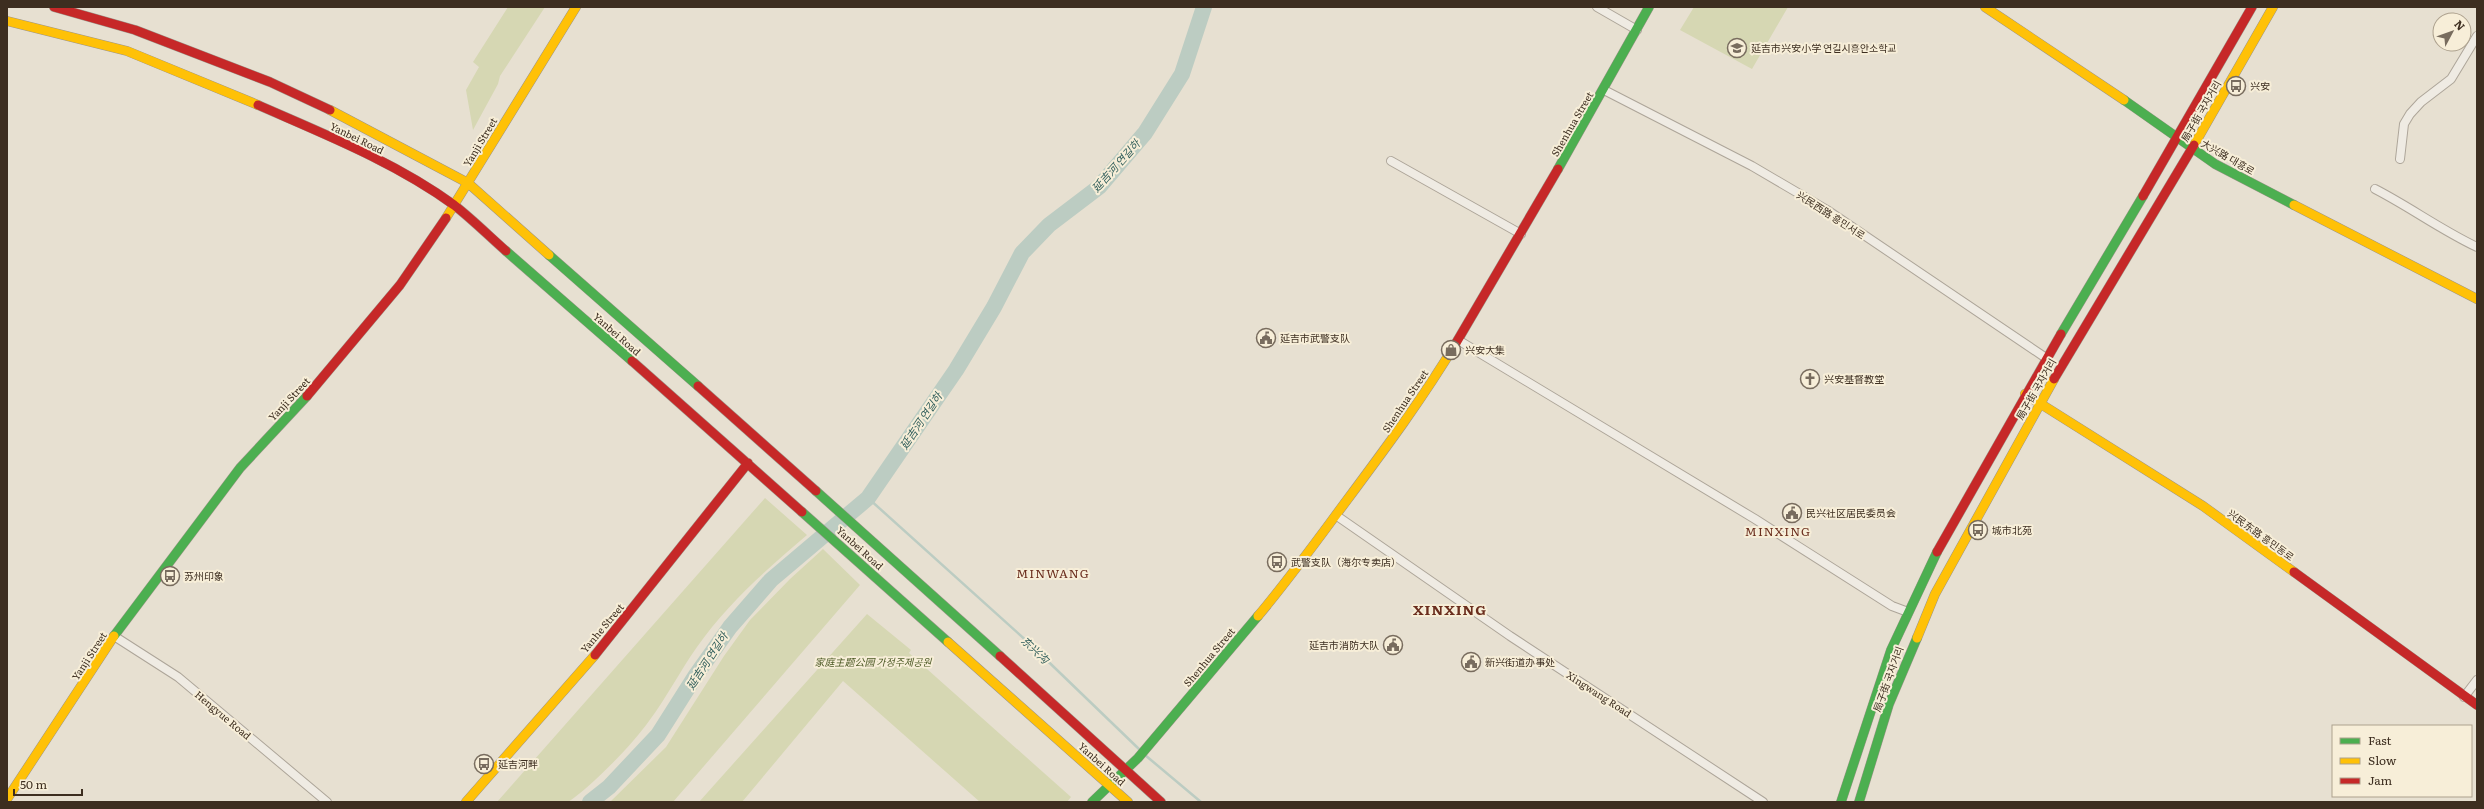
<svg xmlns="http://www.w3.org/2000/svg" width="2484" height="809" font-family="Literata,'Noto Sans SC','Noto Sans KR',serif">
<rect width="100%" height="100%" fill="#e7e0d1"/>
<path fill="#d6d7b3" d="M508,7H545L500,76L498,84L473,130L466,90L479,67L473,62Z
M1694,7H1788L1752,69L1680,30Z
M765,498L807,535C767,569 727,604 697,647C680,671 667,697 649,721C633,744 591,787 568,802H497Z
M823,549L860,585L673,802H610L666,747L724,656L750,620L790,579Z
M867,614L911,650L909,653L1071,797L1067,802H980L843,681L742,802H699Z"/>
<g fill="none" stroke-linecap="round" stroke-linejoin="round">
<path stroke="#bcccc2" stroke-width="2.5" d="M868,498L1030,644L1140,750
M1145,755L1201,802"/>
<path stroke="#bcccc2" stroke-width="16" d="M590,802L609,787L658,735L696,675L730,627L771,580L868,498L956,370L994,307L1022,253L1049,225L1099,187L1145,133L1182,74L1204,7"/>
<g stroke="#ada599" stroke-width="10">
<path id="street" d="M1597,7L1637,30
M1604,90L1752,166L1827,210L2046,358
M2400,159L2404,124L2410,114L2421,102L2451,79L2477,36
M1391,161L1521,234
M2375,189C2410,207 2441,230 2477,247
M1458,340L1755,519L1892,606L1908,612
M1337,516L1510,636L1763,802
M114,636L178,677L327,802
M2464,697L2477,680"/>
</g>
<g stroke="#9c958a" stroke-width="10">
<path id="fast" d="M2124,100L2215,164L2294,205
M1558,169L1649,7
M506,251L632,361
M549,255L698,386
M2061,334L2143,196
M816,491L1000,656
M802,512L948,642
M114,636L240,468L307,396
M1092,802L1138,758L1258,616
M1841,802L1891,650L1937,552
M1859,802L1889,704L1917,638"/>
</g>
<g stroke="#9c958a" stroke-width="10">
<path id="slow" d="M1985,7L2124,100
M7,21L127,51L258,105
M330,110L468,183L549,255
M2194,145L2273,7
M2294,205L2477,299
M446,218L576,7
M2025,394L2203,506L2294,572
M1258,616C1290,578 1318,539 1347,500C1385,449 1423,398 1456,343
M1917,638L1935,594L2054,379
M948,642L1128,802
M7,799L114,636
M466,802L595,655"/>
</g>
<g stroke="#9c958a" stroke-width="10">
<path id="jam" d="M54,7L135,30L270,82L330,110
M258,105C324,134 395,162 454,205C472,219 489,236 506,251
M2143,196L2252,7
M1456,343L1558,169
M632,361L802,512
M2054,379L2194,145
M698,386L816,491
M307,396L400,285L446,218
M1937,552L2061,334
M2294,572L2477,705
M595,655L748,463
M1000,656L1161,802"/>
</g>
<use href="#street" stroke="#efebe3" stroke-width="8"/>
<use href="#fast" stroke="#4caf50" stroke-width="9"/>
<use href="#slow" stroke="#ffc107" stroke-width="9"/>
<use href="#jam" stroke="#c62828" stroke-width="9"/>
</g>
<defs>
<g id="school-ring" transform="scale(1)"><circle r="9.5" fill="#f7eed8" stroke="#786c5e" stroke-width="1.5"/><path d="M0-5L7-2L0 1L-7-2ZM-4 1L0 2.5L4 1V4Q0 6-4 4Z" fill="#786c5e"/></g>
<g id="bus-ring" transform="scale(1)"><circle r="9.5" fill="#f7eed8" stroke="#786c5e" stroke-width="1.5"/><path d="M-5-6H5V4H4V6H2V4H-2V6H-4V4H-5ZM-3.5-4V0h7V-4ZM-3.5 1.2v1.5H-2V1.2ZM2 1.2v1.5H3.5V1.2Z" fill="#786c5e"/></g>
<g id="civic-ring" transform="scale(1)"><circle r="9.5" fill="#f7eed8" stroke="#786c5e" stroke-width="1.5"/><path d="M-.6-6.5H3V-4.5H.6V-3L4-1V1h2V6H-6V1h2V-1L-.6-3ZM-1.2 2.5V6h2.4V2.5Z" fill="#786c5e"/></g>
<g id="shop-ring" transform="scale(1)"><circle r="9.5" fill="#f7eed8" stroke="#786c5e" stroke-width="1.5"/><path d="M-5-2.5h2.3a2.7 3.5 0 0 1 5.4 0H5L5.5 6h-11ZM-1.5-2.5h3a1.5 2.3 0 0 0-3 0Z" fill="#786c5e"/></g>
<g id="church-ring" transform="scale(1)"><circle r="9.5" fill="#f7eed8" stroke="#786c5e" stroke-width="1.5"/><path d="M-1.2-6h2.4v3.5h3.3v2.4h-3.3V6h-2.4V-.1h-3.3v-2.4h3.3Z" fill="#786c5e"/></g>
</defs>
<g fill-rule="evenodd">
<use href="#school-ring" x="1737" y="48"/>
<use href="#bus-ring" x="2236" y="86"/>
<use href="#civic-ring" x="1266" y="338"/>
<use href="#shop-ring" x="1451" y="350"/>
<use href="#church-ring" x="1810" y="379"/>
<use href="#civic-ring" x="1792" y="513"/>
<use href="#bus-ring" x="1978" y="530"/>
<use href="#bus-ring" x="1277" y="562"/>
<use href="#bus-ring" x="170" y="576"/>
<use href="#civic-ring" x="1393" y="645"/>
<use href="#civic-ring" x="1471" y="662"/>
<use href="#bus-ring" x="484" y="764"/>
</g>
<g text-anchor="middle" stroke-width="4" stroke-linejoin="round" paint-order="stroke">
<g font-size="10" fill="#3d2e20" stroke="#f7eed8" text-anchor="start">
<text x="1751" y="52">延吉市兴安小学 연길시흥안소학교</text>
<text x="2250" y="90">兴安</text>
<text x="1280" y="342">延吉市武警支队</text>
<text x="1465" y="354">兴安大集</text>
<text x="1824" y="383">兴安基督教堂</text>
<text x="1806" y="517">民兴社区居民委员会</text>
<text x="1992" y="534">城市北苑</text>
<text x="1291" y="566">武警支队（海尔专卖店）</text>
<text x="184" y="580">苏州印象</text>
<text x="1379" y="649" text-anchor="end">延吉市消防大队</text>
<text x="1485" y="666">新兴街道办事处</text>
<text x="498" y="768">延吉河畔</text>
</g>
<g font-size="10" fill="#3d2e20" stroke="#f7eed8">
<text transform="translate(2201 111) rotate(-60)" y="4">局子街 국자거리</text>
<text transform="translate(1572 124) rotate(-60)" y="4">Shenhua Street</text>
<text transform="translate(357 138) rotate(26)" y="4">Yanbei Road</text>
<text transform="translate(480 142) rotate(-59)" y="4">Yanji Street</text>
<text transform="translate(2228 157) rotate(30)" y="4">大兴路 대흥로</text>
<text transform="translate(1831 215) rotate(33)" y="4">兴民西路 흥민서로</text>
<text transform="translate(617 334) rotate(41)" y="4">Yanbei Road</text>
<text transform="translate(2036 389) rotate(-60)" y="4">局子街 국자거리</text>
<text transform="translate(289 399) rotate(-47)" y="4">Yanji Street</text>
<text transform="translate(1405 401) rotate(-56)" y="4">Shenhua Street</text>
<text transform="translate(2261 535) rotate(36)" y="4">兴民东路 흥민동로</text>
<text transform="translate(860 548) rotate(42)" y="4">Yanbei Road</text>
<text transform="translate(602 628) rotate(-50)" y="4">Yanhe Street</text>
<text transform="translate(89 656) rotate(-57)" y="4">Yanji Street</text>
<text transform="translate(1209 657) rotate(-50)" y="4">Shenhua Street</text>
<text transform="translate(1888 679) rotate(-70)" y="4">局子街 국자거리</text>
<text transform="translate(1599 694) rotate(33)" y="4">Xingwang Road</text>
<text transform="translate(223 715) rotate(40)" y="4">Hengyue Road</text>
<text transform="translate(1102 764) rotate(42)" y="4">Yanbei Road</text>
</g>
<g font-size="10" font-style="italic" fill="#4d5a26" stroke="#f7eed8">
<text x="873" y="666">家庭主题公园 가정주제공원</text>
</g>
<g font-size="11" font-style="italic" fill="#2f5d5a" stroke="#f7eed8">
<text transform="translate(1116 166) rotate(-48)" y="4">延吉河 연길하</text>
<text transform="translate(921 421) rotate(-56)" y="4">延吉河 연길하</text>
<text transform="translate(1035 650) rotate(44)" y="4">东兴沟</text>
<text transform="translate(707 661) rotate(-57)" y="4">延吉河 연길하</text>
</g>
<g font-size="12" letter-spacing="1" fill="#6b2e1e" stroke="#f7eed8">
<text x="1778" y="536">MINXING</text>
<text x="1053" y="578">MINWANG</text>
</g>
<g font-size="14" font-weight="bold" letter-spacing="1" fill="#6b2e1e" stroke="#f7eed8">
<text x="1450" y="615">XINXING</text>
</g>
</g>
<rect width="2484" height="809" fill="none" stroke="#3d2e20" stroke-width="16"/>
<rect x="2332" y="725" width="140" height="72" fill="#f7eed8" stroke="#ada18e"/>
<rect x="2340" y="738" width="20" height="6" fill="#4caf50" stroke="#ada18e"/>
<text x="2368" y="745" font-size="12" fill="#3d2e20">Fast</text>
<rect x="2340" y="758" width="20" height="6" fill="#ffc107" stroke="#ada18e"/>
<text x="2368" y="765" font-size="12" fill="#3d2e20">Slow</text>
<rect x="2340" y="778" width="20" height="6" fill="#c62828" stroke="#ada18e"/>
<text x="2368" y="785" font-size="12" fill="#3d2e20">Jam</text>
<g transform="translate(2452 32) rotate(49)"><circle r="19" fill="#f7eed8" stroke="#ada18e"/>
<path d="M0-3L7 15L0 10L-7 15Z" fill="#786c5e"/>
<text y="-6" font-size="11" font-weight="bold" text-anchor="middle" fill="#3d2e20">N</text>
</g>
<path d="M14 789v6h68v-6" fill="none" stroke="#3d2e20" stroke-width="2"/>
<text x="20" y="789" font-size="12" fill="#3d2e20" stroke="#f7eed8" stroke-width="3" paint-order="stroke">50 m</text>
</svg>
